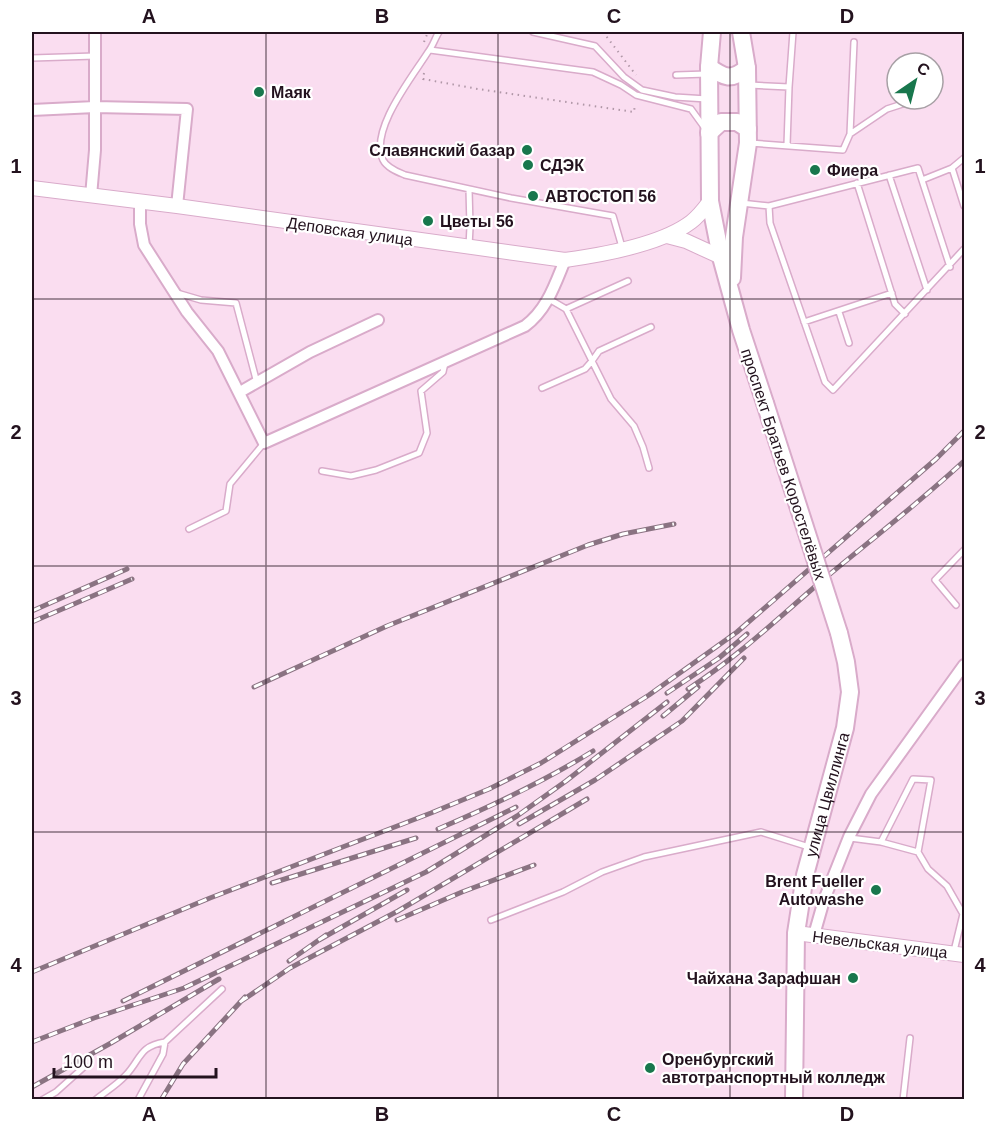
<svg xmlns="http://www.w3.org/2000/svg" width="996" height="1131" font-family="Arial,sans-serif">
<rect width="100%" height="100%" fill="#faddf0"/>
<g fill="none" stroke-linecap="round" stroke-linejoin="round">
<g stroke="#d9abca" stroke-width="8">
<path id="service" d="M439,32C435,38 433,46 428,52C413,76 369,130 383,160C387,168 398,172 405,175L511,198L613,216L622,247
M533,32L595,46L624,77L642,90L675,97L707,99
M430,50L593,72L621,85L636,95L691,109L704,127
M32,58L95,56
M676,75L707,74
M749,85L789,87L787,145
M789,87L793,32
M850,134L887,109L918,99
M750,143L843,150L850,134L854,42
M952,168L964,206
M889,175L927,290
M922,180L952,168L964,158
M857,183L895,304L905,314
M741,203L769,206L918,168L950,267
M769,206L770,223L825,382L833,390L964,249
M469,246L470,227L469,189
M177,293L201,300L236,303L257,383
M566,309L628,281
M839,312L849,343
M804,322L892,293
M542,388L585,369L592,361L566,309L549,299
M649,468L643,447L634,426L611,399L592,361L599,351L651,327
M322,471L351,476L376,470L419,453L427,433L421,391L443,372L445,363
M189,529L226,511L230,484L264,443
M956,605L935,580L964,550
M850,838L881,842L918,852L928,869L947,886L963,914L954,951
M881,842L913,779L931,780L918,852
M491,920L563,892L602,872L644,857L761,832L809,847
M42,1100L56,1092L85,1066
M95,1100C105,1092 117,1085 126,1075C141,1059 139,1046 165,1042L222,989
M138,1100L163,1054L165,1042
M903,1100L910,1038"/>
</g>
<g stroke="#d9abca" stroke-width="14">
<path id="minor" d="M32,110L95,107L187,109L177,206
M91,196L95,150V32
M140,202V224L144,245L187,312L218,351L264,443L525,326C547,310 555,284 565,260
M240,392L310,352L378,320
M814,935L824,900L849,837L871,794L964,665"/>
</g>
<g stroke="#d9abca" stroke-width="16">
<path id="tertiary" d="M32,188L177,206L565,260C601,255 662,244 691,222C699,216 704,209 710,201
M667,236L686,241L721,257
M796,933L964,955"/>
</g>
<g stroke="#d9abca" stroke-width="20">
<g id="primary">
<path d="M712,32L709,67L710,201L721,257L741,330L765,403"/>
<path d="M709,67C725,78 731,81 747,68"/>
<path d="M709,133L721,122H737L748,129"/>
<path d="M732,278L734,237L748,143L747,68L741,32"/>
<path id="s1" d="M794,1100L796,933L805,875L845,728L850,692L846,662L839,633"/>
</g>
</g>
<path stroke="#b097a7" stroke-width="2" stroke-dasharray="1.5 4.5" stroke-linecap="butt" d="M603,32L636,75
M424,42L428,32
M424,73L423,79L478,89L634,112L635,104"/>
<use href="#service" stroke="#fff" stroke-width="5"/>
<use href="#minor" stroke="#fff" stroke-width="10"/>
<use href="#tertiary" stroke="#fff" stroke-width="14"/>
<use href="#primary" stroke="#fff" stroke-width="16"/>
<g stroke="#8a7382" stroke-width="5">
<path id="rail" d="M32,611L127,569
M32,622L132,579
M254,687L387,626L588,545L623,534L674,524
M688,689C738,657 779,617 824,579C871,540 920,502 964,461
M667,693L719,658L747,634
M663,716L698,687
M519,824L595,780L682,721L744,658
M438,829C492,806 543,782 593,751
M272,883L416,838
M397,920L462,892L534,865
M319,940L407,890
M289,961L326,935
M32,972L210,898L431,813L489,789L541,763L649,695L737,632L936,459L964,431
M123,1001L516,807
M240,1002L290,968L398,911L587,799
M32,1042L94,1018L184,988L426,872L517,816L566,781L667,702
M32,1087L111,1043L219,979
M161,1100L183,1064L245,997"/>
</g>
<use href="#rail" stroke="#fff" stroke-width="3" stroke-dasharray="9" stroke-linecap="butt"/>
<g stroke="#d9abca" stroke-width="20" stroke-linecap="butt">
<path id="primary-bridge" d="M765,403L839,633"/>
</g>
<use href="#primary-bridge" stroke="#fff" stroke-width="16"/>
</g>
<path fill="none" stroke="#23121e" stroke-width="1.5" stroke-opacity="0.55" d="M266,32V1100M498,32V1100M730,32V1100M32,299H964M32,566H964M32,832H964"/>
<g fill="#18774d" stroke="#fff" stroke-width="2">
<circle cx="259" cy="92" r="6"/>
<circle cx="527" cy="150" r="6"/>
<circle cx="528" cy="165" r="6"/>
<circle cx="815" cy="170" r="6"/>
<circle cx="533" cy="196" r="6"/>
<circle cx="428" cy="221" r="6"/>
<circle cx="876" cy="890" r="6"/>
<circle cx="853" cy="978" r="6"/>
<circle cx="650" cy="1068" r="6"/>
</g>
<g text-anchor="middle" stroke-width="4.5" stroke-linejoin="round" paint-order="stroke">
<g font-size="16" font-weight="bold" fill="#23121e" stroke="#fff" text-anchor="start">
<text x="271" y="98">Маяк</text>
<text x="515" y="156" text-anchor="end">Славянский базар</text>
<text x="540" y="171">СДЭК</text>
<text x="827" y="176">Фиера</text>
<text x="545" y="202">АВТОСТОП 56</text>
<text x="440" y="227">Цветы 56</text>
<text x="864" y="887" text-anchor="end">Brent Fueller<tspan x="864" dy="18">Autowashe</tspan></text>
<text x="841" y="984" text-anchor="end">Чайхана Зарафшан</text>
<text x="662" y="1065">Оренбургский<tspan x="662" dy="18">автотранспортный колледж</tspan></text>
</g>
<g font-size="16" fill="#23121e" stroke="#fff">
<text transform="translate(350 231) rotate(8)" y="6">Деповская улица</text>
<text transform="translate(784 464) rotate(72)" y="6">проспект Братьев Коростелёвых</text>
<text dy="6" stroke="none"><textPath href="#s1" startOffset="309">улица Цвиллинга</textPath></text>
<text transform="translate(880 944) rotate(7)" y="6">Невельская улица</text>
</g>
</g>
<rect width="996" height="1131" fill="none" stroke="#ffffff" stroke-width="66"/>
<g transform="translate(915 81) rotate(35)"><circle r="28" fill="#ffffff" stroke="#a7a0a5" stroke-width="1.5"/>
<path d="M0-4.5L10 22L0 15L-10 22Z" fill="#18774d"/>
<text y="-9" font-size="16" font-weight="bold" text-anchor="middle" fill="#23121e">С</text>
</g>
<path d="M54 1068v9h162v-9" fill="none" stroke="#23121e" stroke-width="3"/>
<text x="63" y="1068" font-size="18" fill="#23121e" stroke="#ffffff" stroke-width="4.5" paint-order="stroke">100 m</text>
<rect x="33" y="33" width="930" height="1065" fill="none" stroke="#23121e" stroke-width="2"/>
<g font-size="20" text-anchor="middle" font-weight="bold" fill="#23121e">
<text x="149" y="23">A</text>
<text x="382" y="23">B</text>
<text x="614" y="23">C</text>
<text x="847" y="23">D</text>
<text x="16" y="173">1</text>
<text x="980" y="173">1</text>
<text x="16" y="439">2</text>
<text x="980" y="439">2</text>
<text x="16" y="705">3</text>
<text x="980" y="705">3</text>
<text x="16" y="972">4</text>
<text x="980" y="972">4</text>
<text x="149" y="1121">A</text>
<text x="382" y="1121">B</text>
<text x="614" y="1121">C</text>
<text x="847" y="1121">D</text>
</g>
</svg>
